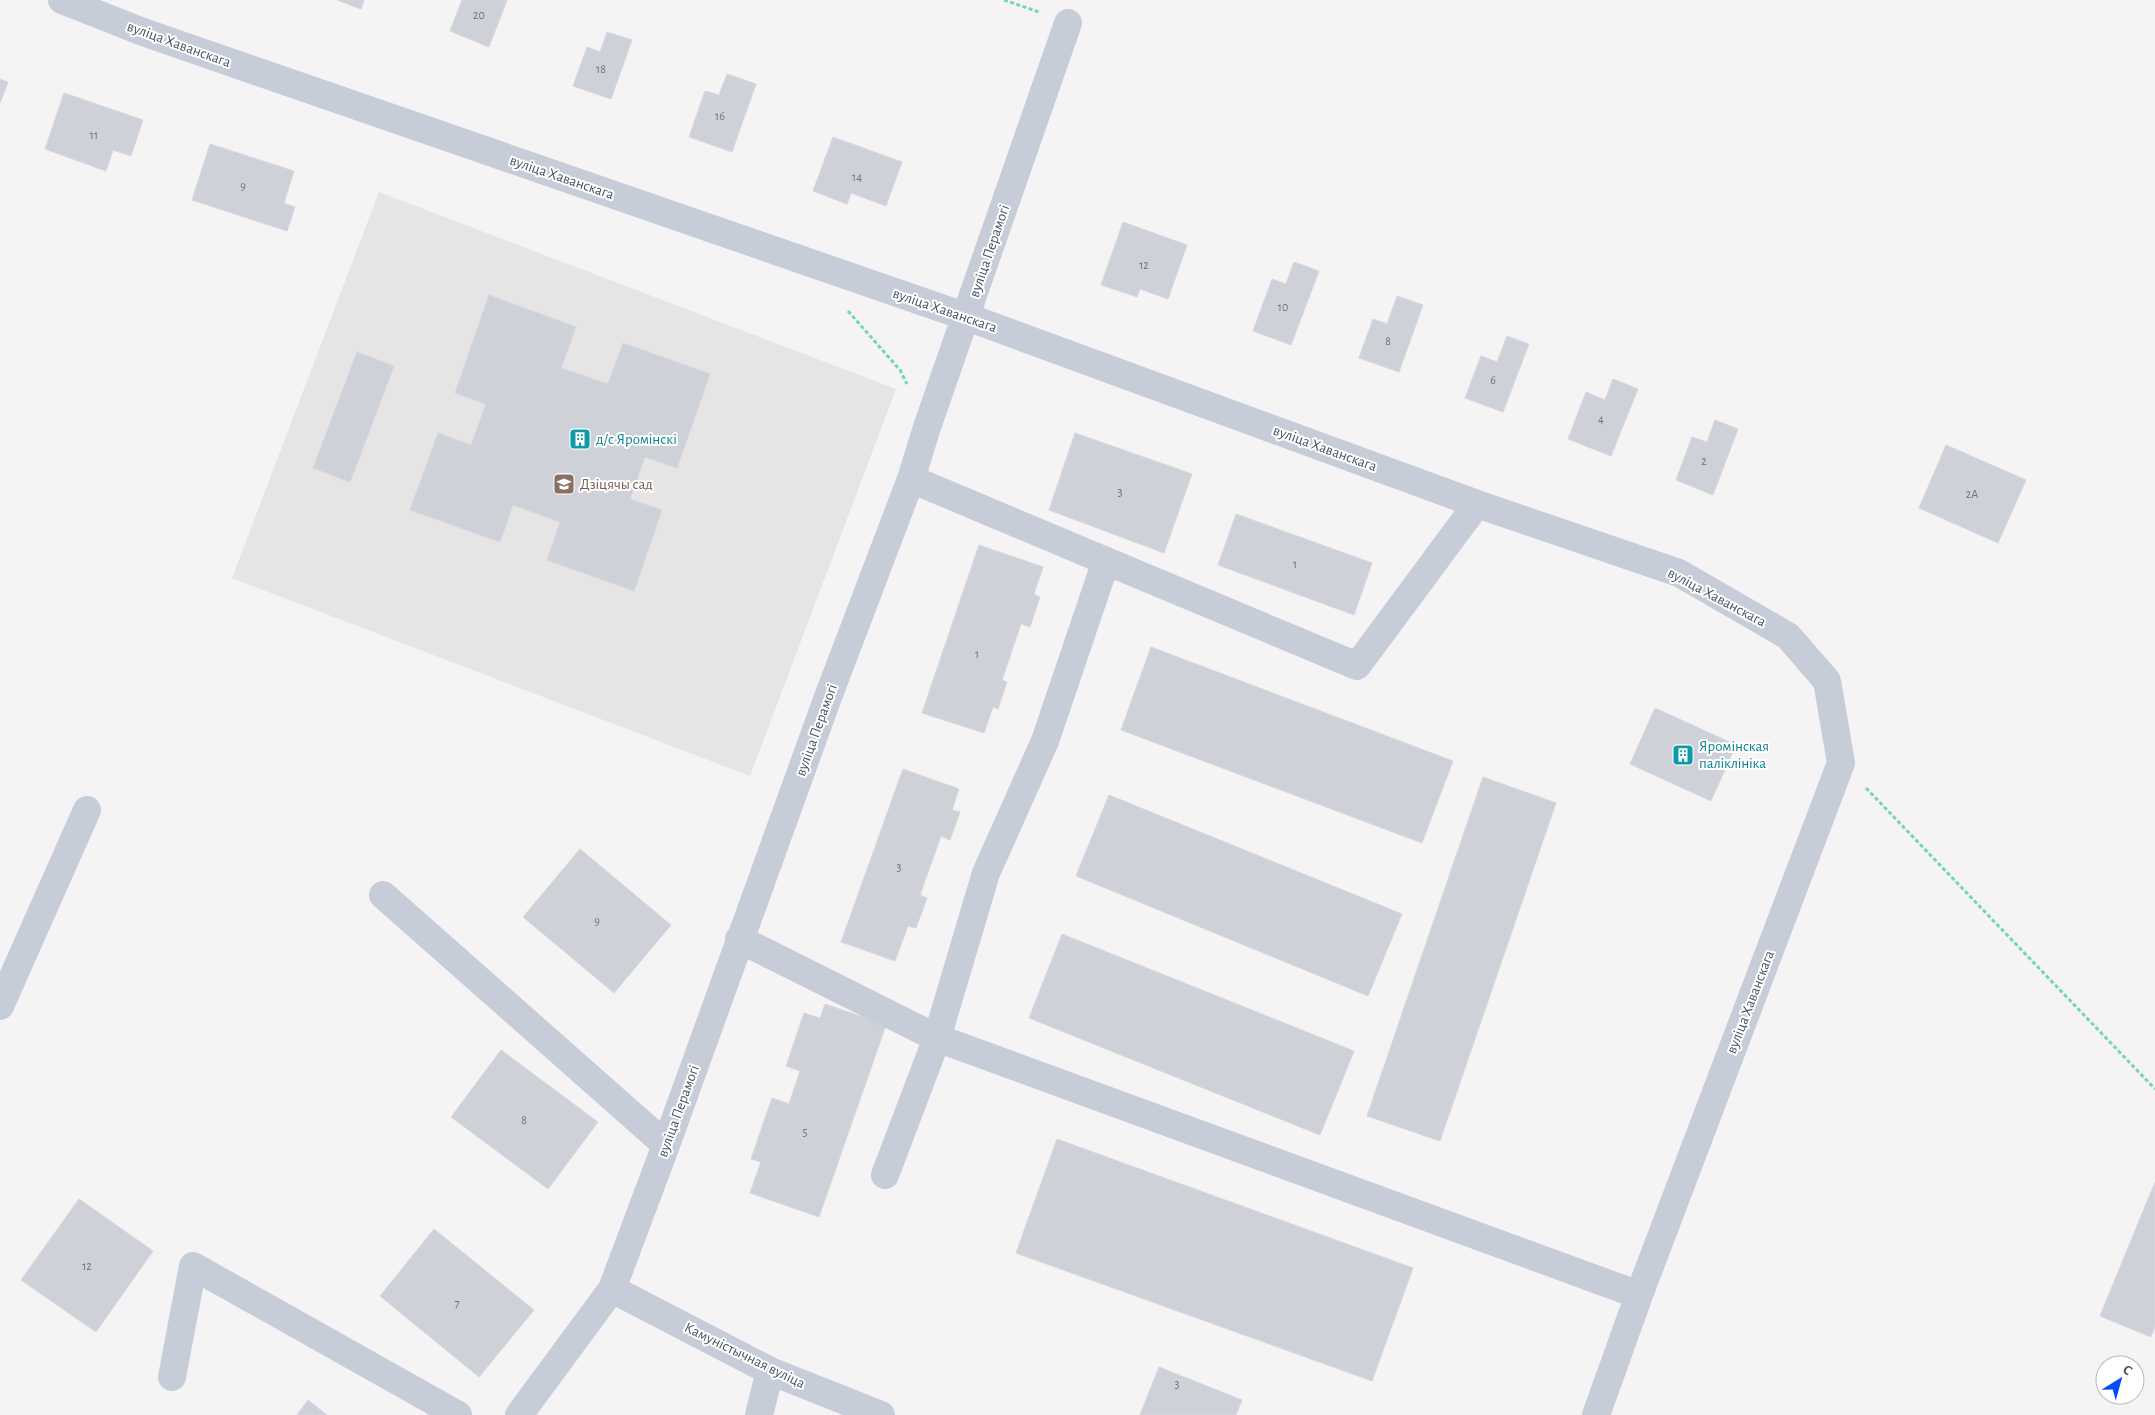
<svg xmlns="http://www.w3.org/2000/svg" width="2155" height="1415" font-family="'Alegreya Sans',sans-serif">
<rect width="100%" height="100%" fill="#f5f3f3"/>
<path fill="#e6e4e5" d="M379,192L896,389L750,776L232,578Z"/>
<path fill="#cfd1d8" stroke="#d6d7df" d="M337,0H364L361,9Z
M462,0H507L489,47L450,31Z
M607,32L632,40L611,99L573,86L587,47L600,52Z
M727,74L756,84L732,152L689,137L705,91L719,95Z
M0,79L8,82L0,103Z
M64,93L143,120L131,156L113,150L106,171L45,149Z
M833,137L902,162L886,206L851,193L847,204L813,191Z
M210,144L294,171L284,203L295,207L287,231L192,200Z
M1123,222L1187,245L1168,299L1140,289L1137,297L1101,285Z
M1294,262L1319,271L1291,345L1253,331L1272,279L1286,284Z
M489,295L576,327L561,368L608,384L623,343L710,374L677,468L645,457L630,499L662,510L634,591L547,560L560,522L513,505L500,542L410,510L438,433L471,445L486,404L455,393Z
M1397,296L1423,305L1399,372L1359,358L1373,319L1387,324Z
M1507,336L1529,344L1503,412L1465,398L1481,356L1497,362Z
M357,352L394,366L350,482L313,468Z
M1613,379L1638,389L1611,456L1568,439L1586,392L1605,400Z
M1715,420L1738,429L1713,495L1676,480L1692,437L1707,442Z
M1075,433L1192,474L1164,553L1049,510Z
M1946,445L2026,480L1998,543L1919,508Z
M1236,514L1372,563L1354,615L1218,565Z
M979,545L1043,567L1034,594L1040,597L1030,627L1021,624L1002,680L1007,682L998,709L993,707L984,733L922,713Z
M1151,647L1453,761L1422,843L1121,730Z
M1655,708L1736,745L1711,801L1630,764Z
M903,769L959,789L952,810L960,812L950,840L941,836L920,895L927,898L916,928L908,926L895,961L841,942Z
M1483,777L1556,803L1440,1141L1367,1116Z
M1109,795L1402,914L1368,996L1076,876Z
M580,849L671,925L614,993L523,917Z
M1062,934L1354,1051L1320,1135L1029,1018Z
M825,1004L886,1025L819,1217L750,1193L761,1162L751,1159L772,1098L789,1104L800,1071L786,1066L804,1013L820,1018Z
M501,1050L598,1122L548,1189L451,1117Z
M1057,1139L1413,1268L1372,1381L1016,1253Z
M2155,1182V1326L2151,1337L2100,1316Z
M79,1199L153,1251L96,1332L21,1280Z
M434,1229L534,1310L479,1377L380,1296Z
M1159,1367L1242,1400L1236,1415H1140Z
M308,1400L327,1415H297Z"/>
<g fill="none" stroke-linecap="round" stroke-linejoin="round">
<path stroke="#73d7b6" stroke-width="3" stroke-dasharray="4 2.5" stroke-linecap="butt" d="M1004,0L1039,12
M848,311L900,370L907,384
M1866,788L2155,1089"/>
<path stroke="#c6ccd8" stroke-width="28" d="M62,0L143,32L967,317L1477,504L1679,573L1788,636L1827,681L1841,763L1639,1295L1596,1415
M1106,561L1357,666L1477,504
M383,895L666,1145
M739,939L937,1038L1639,1295
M0,1006L87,810
M885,1175L937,1038L986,873L1045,741L1106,561L911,479
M612,1289L770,1371L881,1415
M172,1377L193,1266L458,1415
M519,1415L612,1289L666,1145L828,697L911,479L927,427L1068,23
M759,1415L770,1371"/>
</g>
<defs>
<g id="building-square" transform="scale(1.125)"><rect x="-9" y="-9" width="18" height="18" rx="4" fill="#0f9aa8" stroke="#fff"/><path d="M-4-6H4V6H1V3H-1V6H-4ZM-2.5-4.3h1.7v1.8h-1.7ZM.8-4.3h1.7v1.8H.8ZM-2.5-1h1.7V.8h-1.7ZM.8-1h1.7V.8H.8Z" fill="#fff"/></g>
<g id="school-square" transform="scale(1.125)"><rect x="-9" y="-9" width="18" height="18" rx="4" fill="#8d6e63" stroke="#fff"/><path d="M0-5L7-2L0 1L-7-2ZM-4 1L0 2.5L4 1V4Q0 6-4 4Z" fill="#fff"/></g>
</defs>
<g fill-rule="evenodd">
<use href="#building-square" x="580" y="439"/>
<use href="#school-square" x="564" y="484"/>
<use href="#building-square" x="1683" y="755"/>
</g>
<g text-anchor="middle" stroke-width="4" stroke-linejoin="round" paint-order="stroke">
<g font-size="12" fill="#6a7280">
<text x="479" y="19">20</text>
<text x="601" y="73">18</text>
<text x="720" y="120">16</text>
<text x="94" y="139">11</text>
<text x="857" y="181">14</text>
<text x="243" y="190">9</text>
<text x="1144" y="269">12</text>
<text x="1283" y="311">10</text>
<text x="1388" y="345">8</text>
<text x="1493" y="384">6</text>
<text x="1601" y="423">4</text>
<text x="1704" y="465">2</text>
<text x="1120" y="496">3</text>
<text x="1972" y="498">2А</text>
<text x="1295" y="568">1</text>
<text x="977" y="658">1</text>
<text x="899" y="871">3</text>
<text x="597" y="925">9</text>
<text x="524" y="1124">8</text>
<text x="805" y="1136">5</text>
<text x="87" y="1270">12</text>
<text x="457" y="1307">7</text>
<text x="1177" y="1388">3</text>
</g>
<g font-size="15" fill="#485263" stroke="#fff">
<text transform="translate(179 44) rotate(20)" y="5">вуліца Хаванскага</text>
<text transform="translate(562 177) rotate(19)" y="5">вуліца Хаванскага</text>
<text transform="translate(989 251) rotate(-71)" y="5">вуліца Перамогі</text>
<text transform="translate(945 310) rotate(19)" y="5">вуліца Хаванскага</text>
<text transform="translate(1325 448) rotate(20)" y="5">вуліца Хаванскага</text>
<text transform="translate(1717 597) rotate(28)" y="5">вуліца Хаванскага</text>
<text transform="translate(816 730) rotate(-70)" y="5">вуліца Перамогі</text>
<text transform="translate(1750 1002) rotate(-69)" y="5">вуліца Хаванскага</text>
<text transform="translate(678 1111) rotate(-70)" y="5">вуліца Перамогі</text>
<text transform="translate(745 1355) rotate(26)" y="5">Камуністычная вуліца</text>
</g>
<g font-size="15" fill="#0d838f" stroke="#fff" text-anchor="start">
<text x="596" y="444">д/с Яромінскі</text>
<text x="1699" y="751">Яромінская<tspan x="1699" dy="17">паліклініка</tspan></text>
</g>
<g font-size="15" fill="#785e54" stroke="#fff" text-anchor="start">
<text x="580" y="489">Дзіцячы сад</text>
</g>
</g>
<g transform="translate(2120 1380) rotate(37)"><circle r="24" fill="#ffffff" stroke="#b6bac1"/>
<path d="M0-4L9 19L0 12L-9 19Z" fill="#0849fa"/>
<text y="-8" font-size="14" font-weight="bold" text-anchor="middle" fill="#485263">С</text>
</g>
</svg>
